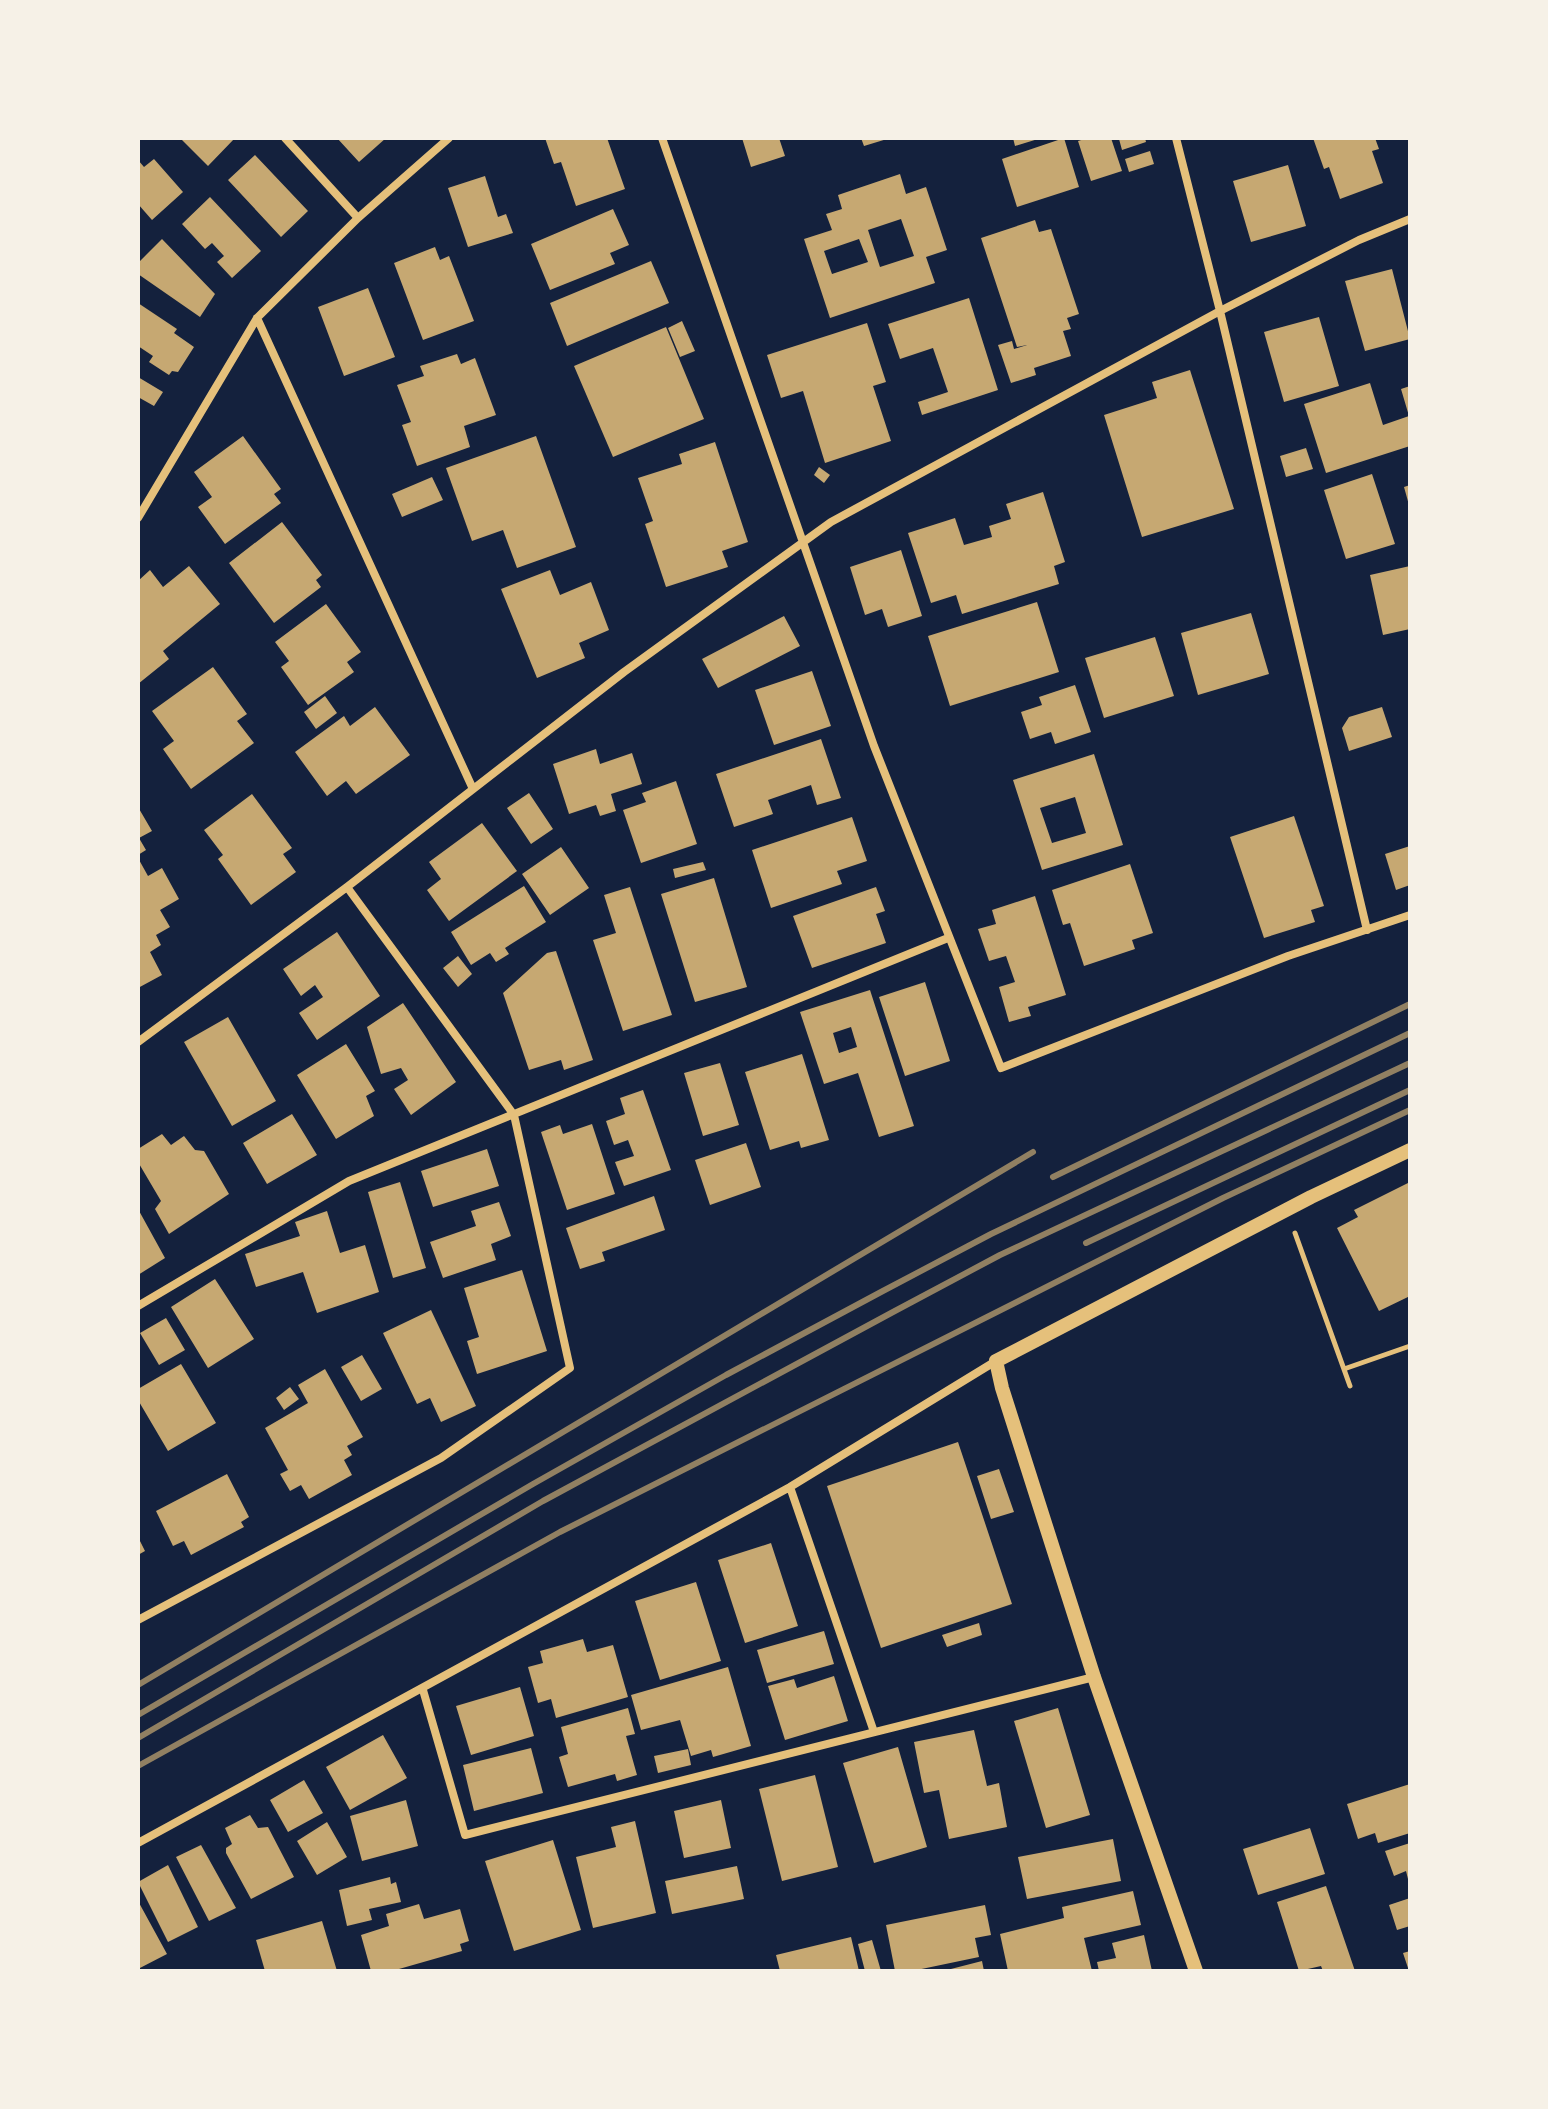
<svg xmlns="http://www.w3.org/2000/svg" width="1548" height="2109" font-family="Karla,sans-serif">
<rect width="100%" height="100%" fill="#14213d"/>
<path fill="#c6a872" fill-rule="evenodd" d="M180,138H235L208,166Z
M337,138H386L359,162Z
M545,138H607L625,189L576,206L561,162L554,164Z
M742,138H779L785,156L751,167Z
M861,138H887V139L864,146Z
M1013,138H1038V139L1015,146Z
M1064,138L1079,187L1017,207L1002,159Z
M1088,138H1111L1122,171L1091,181L1078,141Z
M1122,138H1145L1146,142L1122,150L1119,139Z
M1313,138H1375L1379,149L1372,151L1383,183L1340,199L1329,167L1324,169Z
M1150,151L1154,164L1129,172L1125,159Z
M255,155L308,211L281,237L228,180Z
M154,159L183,192L152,220L138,204V160L144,167Z
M1288,165L1306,226L1251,242L1233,181Z
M900,174L906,194L926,187L947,250L926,257L935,283L830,318L804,239L832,230L826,214L842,209L838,195ZM901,219L914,256L880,267L868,230ZM859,239L868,262L832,274L824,251Z
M485,176L498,217L506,214L513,233L468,247L448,188Z
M210,197L261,251L232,278L217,262L224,256L212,243L205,249L182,224Z
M613,209L629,245L610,253L615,264L550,290L531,244Z
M1035,220L1039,232L1051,229L1079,314L1067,318L1071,329L1063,331L1071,356L1034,368L1036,375L1011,383L998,345L1012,341L1014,349L1027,345L1017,347L981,238Z
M162,239L215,294L200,317L138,274V263Z
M435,247L440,260L449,256L474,321L423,340L394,263Z
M651,261L669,303L567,346L550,303Z
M1392,269L1410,339L1365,351L1345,281Z
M368,288L395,357L344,376L318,307Z
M969,298L998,390L922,415L918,402L948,392L933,348L900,359L888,324Z
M138,303L177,329L174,333L194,347L178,372L172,371L169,375L149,362L153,356L138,346Z
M1319,317L1339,386L1284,402L1264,332Z
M682,321L695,351L680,357L668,328Z
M867,323L886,382L873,386L891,441L825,463L803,391L781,398L767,355Z
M666,327L704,419L613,457L574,366Z
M457,354L461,364L475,358L496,415L464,426L470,447L417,466L402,425L411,422L397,385L424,376L420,366Z
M1190,370L1234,509L1142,537L1104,415L1157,398L1152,382Z
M138,377L163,392L154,406L138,397Z
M1370,383L1383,425L1409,416L1401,389L1410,386V446L1326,473L1304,404Z
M243,436L281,489L274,494L281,503L225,544L198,507L212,497L194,472Z
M536,436L576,547L517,568L503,530L472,541L446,468Z
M715,442L748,542L722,551L728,567L666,587L645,524L653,521L638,478L682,464L679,454Z
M1306,448L1313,469L1286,477L1280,456Z
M819,467L830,475L824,483L814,475Z
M1372,474L1395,544L1346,559L1324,490Z
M432,477L443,500L402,517L392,494Z
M1410,485V505H1409L1404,487Z
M1043,492L1065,562L1054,566L1059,584L962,614L956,595L931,603L908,533L955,518L964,545L992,537L989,526L1011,519L1006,504Z
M282,522L322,575L316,580L321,587L274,623L229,563Z
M901,550L922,616L888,627L882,609L865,615L850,567Z
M189,566L220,604L163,651L169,659L138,684V581L150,570L163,587Z
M1410,566V629L1383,635L1370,575Z
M550,570L560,595L591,582L609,630L579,643L585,658L537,678L501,589Z
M1037,602L1059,672L950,706L928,636Z
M326,604L361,652L347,662L354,672L308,705L281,667L289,661L275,642Z
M1251,613L1269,674L1198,695L1181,633Z
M784,616L800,646L718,688L702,659Z
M1155,637L1174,696L1104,718L1085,658Z
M213,667L247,714L237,721L254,743L191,789L163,749L174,741L152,711Z
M812,671L831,726L774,745L755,690Z
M1075,685L1091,732L1055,744L1051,732L1030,739L1021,712L1042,705L1039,697Z
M325,696L337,713L316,729L304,712Z
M375,707L410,755L356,794L346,781L327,796L295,752L344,716L350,726Z
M1382,707L1392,737L1349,751L1342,728L1349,717Z
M821,739L841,798L817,805L811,785L768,800L773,814L734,827L716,774Z
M596,749L600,764L632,753L642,784L611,794L616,811L600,816L596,805L569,814L553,764Z
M1094,754L1123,845L1042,870L1013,780ZM1075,797L1086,833L1052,843L1040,808Z
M676,781L697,844L641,863L623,810L646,802L642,793Z
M529,793L553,829L531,844L507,808Z
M252,794L292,848L283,854L296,872L251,905L218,859L223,855L204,830Z
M138,807L152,831L139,838L146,850L138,855Z
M1294,816L1324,906L1311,910L1315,922L1264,938L1230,837Z
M852,817L867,861L837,871L842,884L771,908L752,850Z
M482,823L517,871L449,921L427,890L441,879L429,862Z
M1410,846V885L1396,890L1385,854Z
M561,847L589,888L550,915L522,874Z
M138,858L148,876L162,868L179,899L160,910L170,927L156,935L161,945L150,952L162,975L138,988Z
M703,862L706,870L675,878L673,869Z
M1130,864L1153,933L1132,940L1135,949L1084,966L1070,923L1063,925L1052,890Z
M714,878L747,987L695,1002L661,894Z
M524,886L546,922L505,948L509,954L496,962L490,953L471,965L451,932Z
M630,887L672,1015L623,1031L593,940L616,933L604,895Z
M876,887L885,911L876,914L886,943L812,968L793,916Z
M1035,896L1066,995L1028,1007L1031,1016L1009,1022L999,987L1015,982L1006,956L989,961L978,929L996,924L992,910Z
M337,932L380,996L317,1040L299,1013L323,997L315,985L301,996L283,969Z
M556,951L593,1060L564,1070L561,1060L529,1070L503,993L547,953Z
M458,956L472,974L458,987L443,968Z
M925,982L950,1061L905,1076L879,997Z
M870,990L914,1126L879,1137L858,1073L824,1084L800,1012ZM851,1027L857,1047L839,1053L833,1033Z
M403,1003L456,1082L411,1115L394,1089L408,1080L401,1068L381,1074L367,1027Z
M228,1017L276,1101L232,1126L184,1042Z
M346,1044L375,1091L366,1096L374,1116L336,1139L297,1075Z
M802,1054L829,1140L801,1148L799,1141L770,1150L745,1072Z
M720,1063L739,1125L703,1136L684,1073Z
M643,1090L671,1170L624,1186L615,1162L634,1156L628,1140L614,1145L606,1121L625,1114L620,1098Z
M292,1114L317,1155L267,1184L243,1143Z
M592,1124L615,1194L567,1210L541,1132L560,1125L563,1134Z
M162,1134L171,1145L184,1136L195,1150L204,1151L229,1194L169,1234L155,1209L161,1201L138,1162V1149Z
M746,1143L761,1187L710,1205L695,1160Z
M487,1149L499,1186L433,1207L421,1171Z
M400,1182L426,1268L393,1278L368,1192Z
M1410,1182V1296L1379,1311L1337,1228L1358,1217L1354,1210Z
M654,1196L665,1230L602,1252L605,1261L580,1269L566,1228Z
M499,1202L511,1236L491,1244L496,1260L443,1278L430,1242L476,1226L471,1211Z
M138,1209L165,1258L138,1275Z
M327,1211L340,1253L365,1245L379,1292L317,1313L303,1272L256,1287L245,1254L300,1236L295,1222Z
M522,1270L547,1351L477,1374L467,1341L479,1337L464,1288Z
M215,1279L254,1339L208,1368L171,1307Z
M431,1310L476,1406L441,1422L430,1398L417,1404L383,1333Z
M166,1318L185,1350L159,1365L140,1333Z
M362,1355L382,1389L361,1401L341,1367Z
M181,1364L216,1423L168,1451L138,1400V1389Z
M325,1369L363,1437L347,1446L352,1455L344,1460L352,1475L309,1499L301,1485L290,1491L280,1474L288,1470L265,1428L308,1403L298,1385Z
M290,1387L299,1399L284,1410L276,1398Z
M958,1442L1012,1604L881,1648L827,1486Z
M999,1469L1014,1512L991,1519L977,1476Z
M227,1474L249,1517L241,1522L244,1527L191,1555L184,1541L173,1546L156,1511Z
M138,1537L145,1551L138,1555Z
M771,1543L798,1626L745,1643L718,1560Z
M696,1582L721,1661L660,1680L635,1601Z
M979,1623L982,1635L947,1647L942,1635Z
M824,1631L834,1664L767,1683L757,1650Z
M583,1639L587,1652L613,1645L628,1697L556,1718L551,1699L538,1703L528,1667L543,1663L540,1651Z
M728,1667L751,1746L713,1757L711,1750L691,1756L680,1720L641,1730L631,1695Z
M834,1676L848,1721L785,1740L768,1686L794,1679L797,1688Z
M520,1687L534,1736L471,1755L456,1706Z
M628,1708L635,1734L626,1736L637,1775L617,1781L615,1774L568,1787L559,1757L568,1754L561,1727Z
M1058,1708L1090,1815L1046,1828L1014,1721Z
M974,1730L987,1786L999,1783L1007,1827L949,1839L939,1790L924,1793L914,1742Z
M383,1735L407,1778L350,1810L326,1767Z
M898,1747L927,1847L874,1863L843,1763Z
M531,1748L543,1793L474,1811L463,1765Z
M688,1749L691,1765L658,1773L654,1756Z
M815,1775L838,1867L782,1881L759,1789Z
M304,1780L323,1813L288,1832L270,1800Z
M1410,1784V1833L1378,1843L1375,1833L1358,1839L1347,1804Z
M406,1800L418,1846L362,1861L350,1816Z
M721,1800L731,1848L684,1858L674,1811Z
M250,1815L258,1828L268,1827L294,1877L251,1899L226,1853V1848L232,1844L225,1828Z
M635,1821L656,1913L593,1928L576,1857L616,1847L611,1827Z
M327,1822L347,1857L317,1875L297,1841Z
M1310,1828L1325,1874L1258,1895L1243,1849Z
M1113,1839L1121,1881L1027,1899L1018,1857Z
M553,1840L581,1930L514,1951L485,1861Z
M1410,1843V1883H1409L1406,1871L1394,1876L1385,1851Z
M201,1845L236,1908L209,1921L176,1857Z
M168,1865L198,1927L168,1942L138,1882Z
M737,1866L744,1899L672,1914L665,1881Z
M390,1877L391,1884L396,1882L401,1902L369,1909L372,1920L347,1926L339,1890Z
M1326,1886L1355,1971H1323L1321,1966L1299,1971L1277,1902Z
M1133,1891L1141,1925L1084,1938L1092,1971H1008L1000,1934L1064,1918L1062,1907Z
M1410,1898V1926L1397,1930L1389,1905Z
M138,1901L167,1954L138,1969Z
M419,1904L424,1919L460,1909L469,1941L460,1944L462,1951L392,1971H371L361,1935L389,1926L386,1914Z
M985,1905L991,1935L975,1938L979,1957L912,1971H895L886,1925Z
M322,1921L337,1971H265L256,1940Z
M1144,1935L1152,1971H1099L1097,1962L1116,1958L1112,1943Z
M851,1937L859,1971H780L776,1955Z
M872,1940L881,1971H865L858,1944Z
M1410,1951V1971H1409L1403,1953Z
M982,1961L984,1971H948L947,1970Z"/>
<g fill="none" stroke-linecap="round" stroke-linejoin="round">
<path stroke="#e5c07b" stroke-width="5" d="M1295,1233L1350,1386
M1344,1369L1410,1346"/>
<path stroke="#e5c07b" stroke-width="8" d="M285,138L358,218
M662,138L874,746L1001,1068L1288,956L1410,915
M1176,138L1220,311L1367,930
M257,318L473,789
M138,518L257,318L358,218L449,138
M138,1042L347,887L624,672L831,522L1220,311L1359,240L1410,219
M138,1306L349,1181L948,938
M790,1487L874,1732
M138,1620L441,1458L570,1368L514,1115L347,887
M423,1690L465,1835L1094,1677
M138,1843L790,1487L996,1361"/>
<path stroke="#e5c07b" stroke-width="14" d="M1196,1971L1094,1677L1002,1388L996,1361L1311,1197L1410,1150"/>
<path stroke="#918062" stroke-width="6" d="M1053,1177L1410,1004
M1086,1243L1410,1090
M138,1685L1033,1152
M138,1715L533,1484L726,1375L881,1292L991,1234L1410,1033
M138,1738L543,1501L893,1312L1000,1255L1410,1063
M138,1766L560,1532L1223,1198L1410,1110"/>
</g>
<rect width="1548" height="2109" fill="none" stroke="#f6f1e7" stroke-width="280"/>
</svg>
